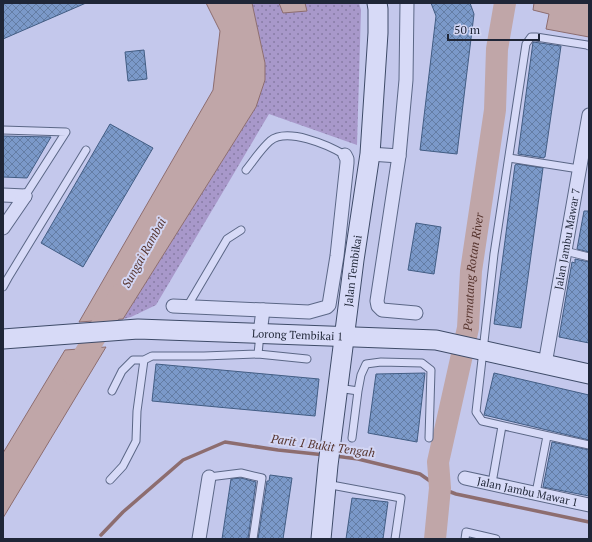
<svg xmlns="http://www.w3.org/2000/svg" width="592" height="542" font-family="'PT Serif',serif">
<defs>
<pattern id="grass-dots" width="8" height="8" patternUnits="userSpaceOnUse"><rect width="8" height="8" fill="#a898ca"/><path d="M2 2h.1M6 6h.1" fill="none" stroke="#887ca5" stroke-width="1.8" stroke-linecap="round"/></pattern>
<pattern id="building-cross-hatch" width="8" height="8" patternUnits="userSpaceOnUse"><rect width="8" height="8" fill="#7b99c9"/><path d="M0 0l8 8M0 8l8-8" fill="none" stroke="#647da4"/></pattern>
</defs>
<rect width="100%" height="100%" fill="#c4c8ec"/>
<path fill="url(#grass-dots)" d="M252,3H359L361,10L357,145L269,114L156,305L131,317L123,319L256,107L265,63Z"/>
<path fill="#c0a6a8" stroke="#8d6d6f" d="M206,3H252L265,63V80L256,107L123,319L79,322L213,90L220,31Z
M279,3H305L307,11L283,13Z
M534,3H589V37L546,29L549,14L533,10Z
M106,347L3,518V453L65,350Z"/>
<g fill="none" stroke-linecap="round" stroke-linejoin="round">
<path stroke="#8d6d6f" stroke-width="3.5" d="M335,456L358,459L420,474L440,488L456,494L589,522
M101,535L123,512L183,460L225,442L278,450L325,455"/>
<g stroke="#c0a6a8" stroke-width="22">
<path d="M73,374L120,295"/>
<path id="s1" d="M435,539L440,488L438,462L468,328L471,271L495,110L497,49L505,3"/>
</g>
</g>
<path fill="url(#building-cross-hatch)" stroke="#425d84" d="M3,3H86L3,39Z
M431,3H470L474,14L457,154L420,150L436,16Z
M533,42L561,46L545,157H544V158L518,154Z
M144,50L147,79L128,81L125,52Z
M110,124L153,148L83,267L41,243Z
M3,136L51,137L27,178L3,177Z
M517,164L543,168L521,328L494,324L515,165Z
M584,211H589V252L577,249Z
M416,223L441,227L434,274L408,270Z
M575,259L589,262V343L559,337L572,262L575,263Z
M156,364L319,379L315,416L152,401Z
M425,373L417,442L368,433L376,374Z
M494,373L589,395V440L484,415Z
M552,442L589,450V496L543,487Z
M270,475L292,478L283,539H258L267,481H269Z
M241,478L256,482L248,539H222L231,479Z
M352,498L388,502L383,539H346Z"/>
<g fill="none" stroke-linecap="round" stroke-linejoin="round">
<g stroke="#5b6786" stroke-width="9">
<path id="lane" d="M589,46L587,45L536,37H531L526,44L494,254L476,412L482,421L589,445
M3,130L66,132L25,196
M509,158L579,169
M246,170C254,160 261,149 270,141C287,127 328,145 345,155
M565,251L589,257
M3,287L8,278L86,150
M187,307L227,239L241,230
M260,334L258,354L307,359
M338,388L358,391L361,375L366,364L381,362L422,363L431,370L429,438
M112,391L122,371L133,360H144L152,356H204L258,354
M352,438L358,391
M209,477L241,473L262,478L253,539
M110,480L123,466L136,441L137,411L144,360
M492,483L502,426
M326,484L401,498L395,539
M536,493L547,436
M465,539L466,532L496,539"/>
</g>
<g stroke="#5b6786" stroke-width="15">
<g id="street">
<path d="M407,3L406,80L399,156L377,301L378,306L382,310L416,313"/>
<path d="M370,154L399,156"/>
<path d="M3,195L25,196"/>
<path d="M3,228L25,196"/>
<path d="M173,306L309,312L327,307L329,305L337,256L347,163V159L345,155"/>
<path d="M260,333L263,310"/>
<path id="s2" d="M545,364L589,115"/>
<path id="s3" d="M465,478L589,505"/>
<path d="M199,539L209,477"/>
</g>
</g>
<g stroke="#3e4b68" stroke-width="21">
<g id="secondary">
<path id="s4" d="M3,339L138,329L436,340L589,374"/>
<path id="s5" d="M321,539L328,465L354,260L370,154L378,33V9L377,3"/>
</g>
</g>
<use href="#lane" stroke="#d7daf7" stroke-width="7"/>
<use href="#street" stroke="#d7daf7" stroke-width="13"/>
<use href="#secondary" stroke="#d7daf7" stroke-width="19"/>
</g>
<g text-anchor="middle" stroke-width="4" stroke-linejoin="round" paint-order="stroke">
<g font-size="11" fill="#1f2637" stroke="#d3d6f4">
<text dy="4" stroke="none"><textPath href="#s2" startOffset="127">Jalan Jambu Mawar 7</textPath></text>
<text dy="4" stroke="none"><textPath href="#s5" startOffset="270">Jalan Tembikai</textPath></text>
<text dy="4" stroke="none"><textPath href="#s4" startOffset="295">Lorong Tembikai 1</textPath></text>
<text dy="4" stroke="none"><textPath href="#s3" startOffset="64">Jalan Jambu Mawar 1</textPath></text>
</g>
<g font-size="12" font-style="italic" fill="#56342e" stroke="#d3d6f4">
<text transform="translate(144 253) rotate(-61)" y="4">Sungai Rambai</text>
<text dy="4" stroke="none"><textPath href="#s1" startOffset="271">Permatang Rotan River</textPath></text>
<text transform="translate(323 446) rotate(8)" y="4">Parit 1 Bukit Tengah</text>
</g>
</g>
<rect width="592" height="542" fill="none" stroke="#1f2637" stroke-width="8"/>
<path d="M448 34v6h91v-6" fill="none" stroke="#1f2637" stroke-width="2"/>
<text x="454" y="34" font-size="12" fill="#1f2637" stroke="#d3d6f4" stroke-width="3" paint-order="stroke">50 m</text>
</svg>
